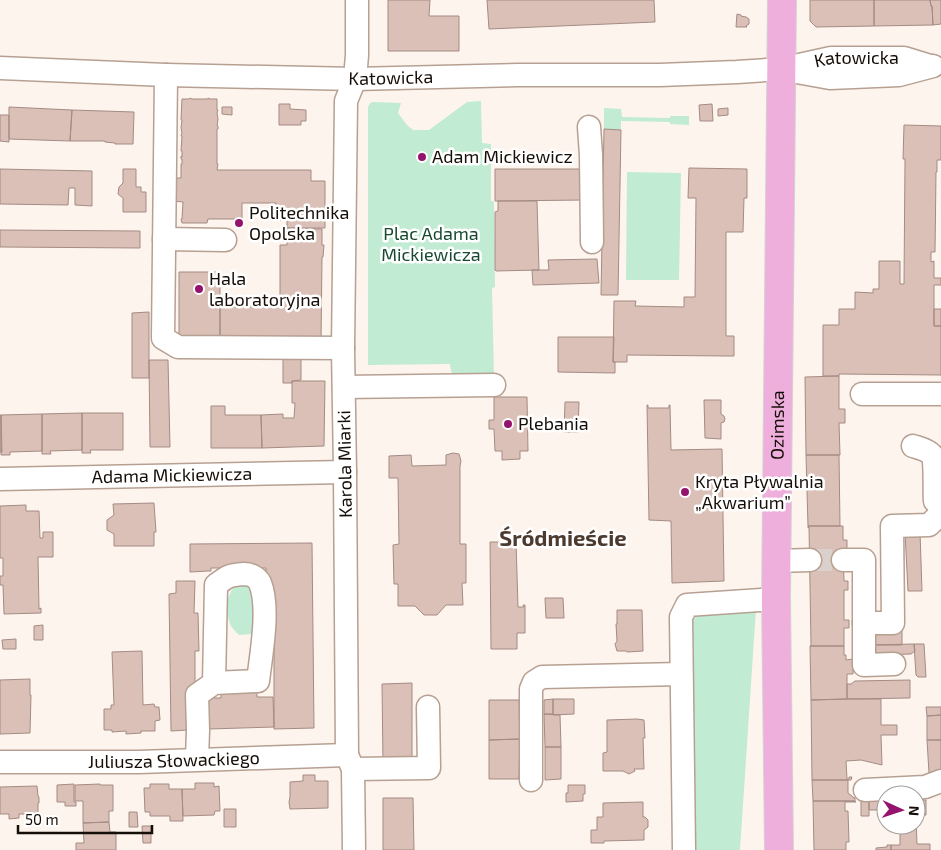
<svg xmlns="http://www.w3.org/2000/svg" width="941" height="850" font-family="'Exo 2',sans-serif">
<rect width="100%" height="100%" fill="#fef4ee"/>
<path fill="#c1ebd2" d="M481,101L482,143L491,144V201H494L495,287L492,288L494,377L454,376L451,371L450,364L368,365V107L370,103L373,102L401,103L398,113L407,125L413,130H429L467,102Z
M604,108L621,109L622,117L670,118V116H689V125L670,124V122L621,121V130L604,129Z
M627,172L681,173L679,280H626Z
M239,584L253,586L256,627L252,634L239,635C236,632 233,629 231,626C225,613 225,591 239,584Z
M756,609L740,850H693L692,613Z"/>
<path fill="#dac0b7" stroke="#a48b83" d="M388,0H430L429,16H459V51H388Z
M487,0H654L655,22L489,29Z
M810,0H874V26L816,27L810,21Z
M874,0H930L931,6H932L933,25L874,26Z
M930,0H941V24L933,25L932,6H931Z
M737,14L741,15V16L746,17L749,19V24L746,26L747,27H736Z
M190,98L192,99H207L209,98V99H217V110H218L217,113L218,119L217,126H218V129H217V164H218L217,170H311V181H325V228H287V220H276V203H242V219H208L207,223H182L181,219H182L183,202L173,201L175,178H181V164H182V159H181V156L182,157V151H181L182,136H181L182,133L181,128L182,120H181L182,99H189Z
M279,104H290V109L306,110V121H301V125H279Z
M712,104L713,121H700L699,105Z
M9,107L72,110L70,141L9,139Z
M222,107H232V115L222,114Z
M728,108V115L718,116V109Z
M72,110L134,112L133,144H115V143L105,142V141H70Z
M0,115H9V142L0,141Z
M904,125L941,126V160H937V172H936L935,252H931V262L934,261V278H941V285H934V326H941V375L839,374V376H823V325H839V309H855V292L873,293V289H879V261H900V284H904L905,159H903Z
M604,129L621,130L618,295H601Z
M689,168L747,169V198H744L743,232H726V336H734V356H725L627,355V362H613L614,301H636L635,306L684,307V297H695L696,198H688Z
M0,169L92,171V206L75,205V188H69L68,205L0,204Z
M123,169H136V187H141V192H146V212H123V198L118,194L119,187L123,183Z
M495,169H586V200L495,201Z
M498,201H537L539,270L496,271L495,270V212L498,211Z
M287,228L322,229V245H324L323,257H322L321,342L220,340V307H280V245H287Z
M0,230L140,231V248L0,247Z
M597,259L599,283L533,285L532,270H549L548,260Z
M179,272H220V340H179Z
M934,309H941V326H934Z
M149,312V378H132V313Z
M558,337H614L613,362H615V373L558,372Z
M283,354H301V380L292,381V383H283Z
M149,360H168L170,447H150Z
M839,376V409H845V423H839L840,455H806L805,377Z
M292,381H325L324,446L262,448L261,415L283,414V418H294L295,403H292Z
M494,397H527L528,451H520V459L502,460V451H495L494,429H489V420H494Z
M704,400H721V414L724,416L725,419L724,422L721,423V439L705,438Z
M565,402H579L578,432H564Z
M647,405H648V408H669V405H670L671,450L722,449L724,581L672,583L671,521L649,520Z
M211,406H225V415H261L262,448H211Z
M82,413V450L50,451L51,454H42V414Z
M82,413H123V450H90L91,453H82Z
M42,414V451L10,452V455H1V415Z
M0,415H1L2,452H0Z
M453,453L459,454L461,461L460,466V544H466V583H462L463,605H446L437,615H424L415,606H398V584H394L393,545L399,544L398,478H389V456L411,455L412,466L446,465V455Z
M806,455H839L840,526H808Z
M154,503L156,532H154V546H114V534L107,530V520L114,515L113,504Z
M26,505V511H39L40,538H43V532H53V557H38L39,609L41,608V613L4,614L3,585H0V576H3V558H0V506Z
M808,526H843V540H847V549H843L844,581H848V590H844V620H849V628H844V646H810L811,645L809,527L808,528Z
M905,532H920L922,591H908Z
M490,542H516L518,607H524L523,605H525V633H517V649H491Z
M312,543L314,728L274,729V632L272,585H266V568H211V571H208L190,572V544Z
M176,581H195L194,613H198L199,651H195V687H188V730L171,731L169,594L176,593Z
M545,598H563L564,618H546Z
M617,610H642L643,651L627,652L626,651H617L615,644L617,641L616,624H617Z
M43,625V640H34V626Z
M902,630V645H869L868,631Z
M16,639V649H3L2,640Z
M914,644L915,651L911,654L869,655V645Z
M914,644H924L926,677H918L916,675Z
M810,646H844V655H846V660L853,659V674H847V699L811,700Z
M142,651L143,705L154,704L155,707H159L160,720L155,721V731H141V733L126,734V731L112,732V730H104V709H111V705H114L112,652Z
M30,679V695H31L30,733L0,734V680Z
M910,680V698L847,699V684H851L855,681Z
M412,683V762L383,763L382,684Z
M221,692H257V697H273L274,727L209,729L208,698H221Z
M553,699V714H544V700Z
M553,699H574V714L553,715Z
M847,699H881V725H897V735H881L882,765L861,760L846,761L847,779H849V777H852L851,780H812L811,700Z
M489,700H519L520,739L489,740Z
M926,707H941V715L927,716Z
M544,714L560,715L561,747H545Z
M941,715V740H927V716Z
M637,719L644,720L645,738H643L644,769H634L635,771L629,774L623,771H603V753L607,752V720Z
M520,739L519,779H489V740Z
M927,740H941V773H929Z
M545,747H561V779L545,780Z
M303,775H315V781H328V808L290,809L289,802L290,797V782L303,781Z
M812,780H848V793L852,796V797L855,798V801H813Z
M195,783H214V787L219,786L220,811H215L214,815L183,816L182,789H195Z
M74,784V802H76V806H65V802H57V785Z
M100,784V785H113V811H109V822L83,823V801H75V785Z
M150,784H169V789H182L183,821H170V816H150V812H145L144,788H150Z
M568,785H585V794H583V801L566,802V793H568Z
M37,786L38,796L39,797V803H38V814H19V818L9,819V814H0V787Z
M383,798H413L414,850H383Z
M886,800V810H869V801Z
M916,800H926V815L916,816Z
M813,801H855L856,802H845V811H848L849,842H846V850H814Z
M861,801H869V816H861Z
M643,802V817H645L648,820V827L644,830V840L604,841V843H591V830H597V817H603V803Z
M224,809H236V827H224Z
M129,812H137L138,827H129Z
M916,818L917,844H930V850H891V845H900V825H916Z
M109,822L110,832H116V850H76V843H84L83,823Z
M142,826H151V843H143Z
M887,845H891V850H876V848L887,847Z"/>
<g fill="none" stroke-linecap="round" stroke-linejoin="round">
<path stroke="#dbd1cc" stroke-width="22" stroke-dasharray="22 11" stroke-linecap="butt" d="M810,560H843"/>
<g stroke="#b6a092" stroke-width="25">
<g id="minor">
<path id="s1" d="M0,68L166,75L355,79L519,75H660L737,72L781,69L831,58H904L930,66"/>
<path d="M791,71L830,78L899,75L933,66"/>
<path d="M166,75L163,338L178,347L343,348"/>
<path d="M589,127L591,155L592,242"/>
<path d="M164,239L225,240"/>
<path d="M344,387L494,385"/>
<path d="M862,394H941"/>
<path d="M913,446C919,448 928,450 932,455C936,462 934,491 935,501L941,506"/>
<path id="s2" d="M0,479L345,472"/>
<path d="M843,560H864V665L894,664"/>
<path d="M776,561L810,560"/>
<path d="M864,623H893L892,526L929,525L941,513"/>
<path d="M197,759L198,730L197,695L214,683L258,681C261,655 270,607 260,583C257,577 250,574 244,574C229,575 228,576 216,585L214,683"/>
<path id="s3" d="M0,762H139L347,755"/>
<path d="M353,769L429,768L428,707"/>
<path d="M531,780V689L534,682L542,677L681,674"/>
<path d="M865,790L925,787L941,781"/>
<path d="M354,850L353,769L347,755L345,472L343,348L346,101L355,79L357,55V0"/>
<path d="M684,850L681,617L687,605L776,599"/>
</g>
</g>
<g stroke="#d5d3d3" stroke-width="30">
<g id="major">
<path id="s4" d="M779,850L776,599L782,0"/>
</g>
</g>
<use href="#minor" stroke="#fff" stroke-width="22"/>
<use href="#major" stroke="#eeafdc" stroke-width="28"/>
</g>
<g fill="#94136d" stroke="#fff" stroke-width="2">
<circle cx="422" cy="157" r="5"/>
<circle cx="239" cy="223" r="5"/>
<circle cx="199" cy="289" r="5"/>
<circle cx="508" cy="424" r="5"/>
<circle cx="685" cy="492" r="5"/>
</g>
<g text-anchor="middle" stroke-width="5" stroke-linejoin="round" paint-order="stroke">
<g font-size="18" fill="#150d08" stroke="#fff">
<text dy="6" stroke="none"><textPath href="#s1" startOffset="858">Katowicka</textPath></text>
<text dy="6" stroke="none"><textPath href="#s1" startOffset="391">Katowicka</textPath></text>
<text dy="6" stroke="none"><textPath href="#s4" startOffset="425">Ozimska</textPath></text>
<text transform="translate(345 464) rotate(-91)" y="6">Karola Miarki</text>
<text dy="6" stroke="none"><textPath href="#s2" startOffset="172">Adama Mickiewicza</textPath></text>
<text dy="6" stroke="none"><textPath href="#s3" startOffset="174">Juliusza Słowackiego</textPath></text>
</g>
<g font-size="18" fill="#150d08" stroke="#fff" text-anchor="start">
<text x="432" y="163">Adam Mickiewicz</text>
<text x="249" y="219">Politechnika<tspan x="249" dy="21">Opolska</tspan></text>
<text x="209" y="285">Hala<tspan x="209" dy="21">laboratoryjna</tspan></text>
<text x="518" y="430">Plebania</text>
<text x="695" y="488">Kryta Pływalnia<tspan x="695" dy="21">„Akwarium”</tspan></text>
</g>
<g font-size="18" fill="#164931" stroke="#fff">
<text x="431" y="240">Plac Adama<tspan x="431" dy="21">Mickiewicza</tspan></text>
</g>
<g font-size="22" font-weight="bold" fill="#4d3a2f" stroke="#fff">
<text x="563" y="546">Śródmieście</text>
</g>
</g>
<g transform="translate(901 810) rotate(93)"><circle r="24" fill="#ffffff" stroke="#a19e9c"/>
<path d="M0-4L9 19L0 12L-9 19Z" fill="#94136d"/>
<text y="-8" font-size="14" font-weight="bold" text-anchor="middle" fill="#150d08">N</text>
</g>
<path d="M18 825v8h134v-8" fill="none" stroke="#150d08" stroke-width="2.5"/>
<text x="25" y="825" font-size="15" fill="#150d08" stroke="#ffffff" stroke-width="4" paint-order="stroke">50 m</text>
</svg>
